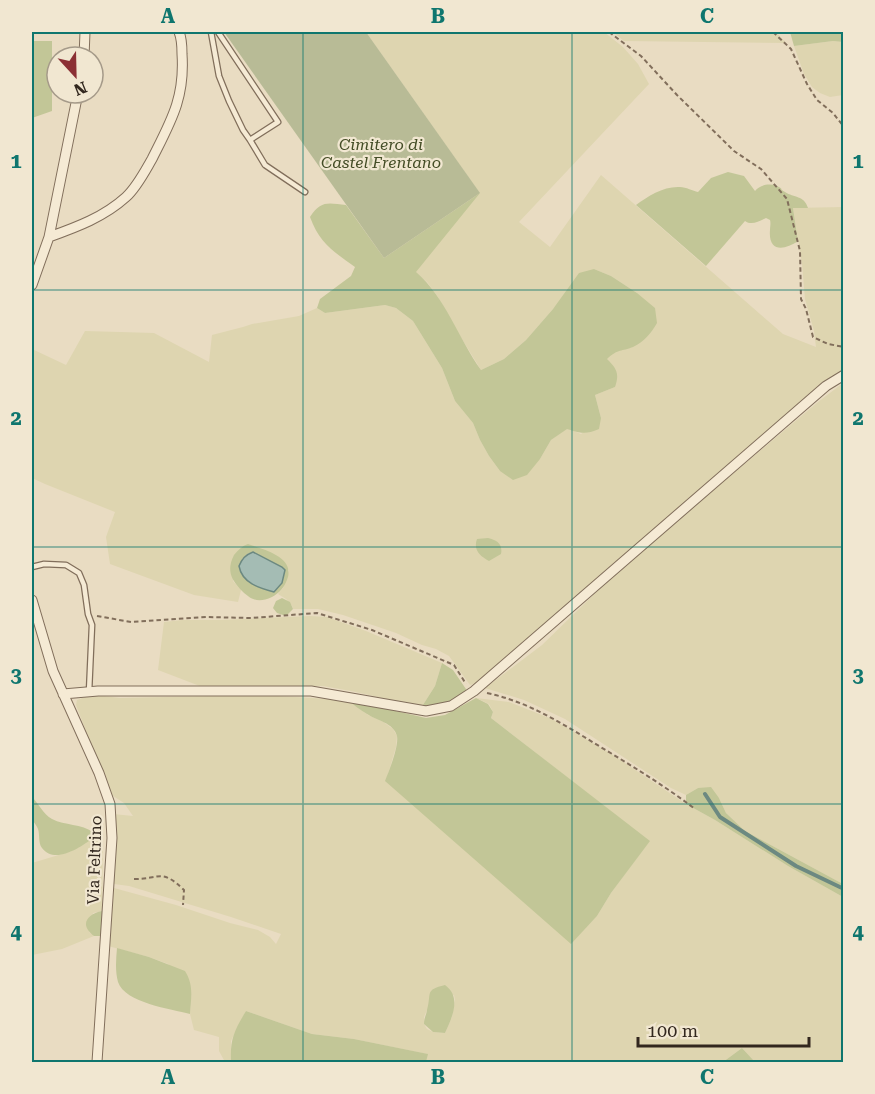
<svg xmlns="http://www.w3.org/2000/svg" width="875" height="1094" font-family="'Roboto Serif',serif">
<rect width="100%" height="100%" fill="#e9dcc2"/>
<path fill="#ded5b0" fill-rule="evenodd" d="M366,32H604L623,47L638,64L649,84L519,222L550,247L601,175L783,334L816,347L814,331L805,299L802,264L793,208L843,207V371L765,435L601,574L529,641L482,681L470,685L449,656L436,649L422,645L396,633L343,615L318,609H293L292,606L286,599L278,594L283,588L287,580L289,570L261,549L248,544L233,581L241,590L238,602L194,595L110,564L106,537L115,512L45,484L32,478V349L66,365L85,331L154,333L209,362L212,335L243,327L252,324L299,316L317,308L325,313L385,305L396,308L413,321L442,368L455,401L473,423L480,440L489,456L500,471L540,459L551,440L567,428L581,434L601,418L595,395L615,387L606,359L615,351L632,347L637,293L611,276L594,269L553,309L526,340L504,359L481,370L457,331L438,297L427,282L415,272L479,192Z
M613,32H776L786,43L624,41Z
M833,41L843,42V95L830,97L820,93L812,87L804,74L794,46Z
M843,383V884L745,831L726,813L719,798L698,788L686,795L671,788L565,719L524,700L485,688L542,645L621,568L818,402Z
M310,616L327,617L366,631L442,663L435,686L421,708L405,703L351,691L323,686L205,688L158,670L164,622L182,620H221Z
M95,695L120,698L259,695L348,700L368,715L382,721L393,729L397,736L396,747L386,781L571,943L597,916L611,893L649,841L491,718L493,712L489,704L476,698L509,702L552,719L613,755L686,804L715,820L788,866L843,897V1062H755L742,1048L723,1062H426L427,1054L354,1039L312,1034L246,1011L239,1024L231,1041V1062H225L219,1051V1037L194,1030L190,1014L191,996L168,964L149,957L108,946L114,888L176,905L230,923L258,930L270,937L276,944L281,934L231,917L129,886L114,884L113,814L133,816L124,803L110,794L76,705L77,700L85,697ZM454,995L455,1000L452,1017L445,1033L433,1032L427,1029L424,1024V1017L427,1010Z
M93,838L103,839L102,911L93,913L89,932L94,936L62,949L32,955V863L72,851Z"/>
<path fill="#c2c697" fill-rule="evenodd" d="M790,32H843V42L833,41L794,46Z
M32,41H52V111L32,118Z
M728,172L744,176L755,191C760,185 769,183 777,186C785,190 778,188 785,192C794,198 804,195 808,208H793L798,241C785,250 768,253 770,230C770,227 771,223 770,220L766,218C759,221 752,226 745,221L706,266L636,205C648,196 664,186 680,187C686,187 693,191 698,192L711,178Z
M480,193L416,272C446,298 458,338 481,370L504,359L526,340L553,309L579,273L594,269L611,276L637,293L655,308L657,323C651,333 645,341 633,347C621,352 619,348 607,359C616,368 620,373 615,387L595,395L601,418L599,429C585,435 580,433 567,429L551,440L540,459L527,475L513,480L500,471L489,456L480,440L473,423L455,401L442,368L413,321L396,308L385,305L325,313L317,308L320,299L351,276L355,267C333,251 320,244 310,217C321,200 328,203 346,205L384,258Z
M488,538C497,540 503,544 501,554L489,561C480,556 473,550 477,539Z
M248,544C264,550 296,557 287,580C284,588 279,593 272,597C257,604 250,599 240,589C230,578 227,569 234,555C238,550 242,546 248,544ZM253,552L282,567L285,570L282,583L274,592L242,559L247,554Z
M282,598L290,602L293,609L286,616L277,613L273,608L276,601Z
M442,663L453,670L468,692L445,707L421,708L435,686Z
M476,698L488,704L493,712L491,718L650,841L611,893L597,916L571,944L385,781C389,771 399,746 397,736C394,723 376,720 367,714C360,710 354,705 348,700L426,718L445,715Z
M711,787L719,798L726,813L745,831L843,884V897L788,866L715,820L686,804V795L698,788Z
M32,797C39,804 43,814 52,819C65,826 81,823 94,833L93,838C81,847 55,865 42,848C38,843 40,835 38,829C37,826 35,824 33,821C30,815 31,805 32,797Z
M102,911L101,936H94C79,925 87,914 102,911Z
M117,948L149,957L185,971C194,985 191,998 190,1014C171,1009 125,1003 118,982C115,971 116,959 117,948Z
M445,985C462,997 452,1018 445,1033L433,1032L424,1024C424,1018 426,1016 427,1010C432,993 424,990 445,985Z
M246,1011L312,1034L354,1039L428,1054L426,1062H231C230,1039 234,1031 246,1011Z
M742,1048L755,1062H723Z"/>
<path fill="#b8bb96" d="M224,32H366L480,193L384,258Z"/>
<path fill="#a4bcb4" stroke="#6c8981" stroke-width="1.5" d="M253,552L282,567L285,570L282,583L274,592C259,588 242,583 239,566C242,559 245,555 253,552Z"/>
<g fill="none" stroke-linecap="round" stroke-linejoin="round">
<path stroke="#6c8981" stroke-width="4" d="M705,794L720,817L796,866L844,889"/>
<g stroke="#816e5b" stroke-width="7">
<path id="service" d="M211,32L219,76L229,101L243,130L250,140L265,165L305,192
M218,32L278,122L250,140
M32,567L44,564L66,565L79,573L84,585L88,614L92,625L89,692"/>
</g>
<g stroke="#816e5b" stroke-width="11">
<path id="minor" d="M84,57L85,32
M49,237C77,227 104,217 126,197C137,187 145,171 152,159C171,121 185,98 182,54C182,46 182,39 179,32
M32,285L49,237L78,93
M32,600L53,671L99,773L110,804L112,838L97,1062
M63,694L98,691H311L426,711L451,706L474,691L826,386L844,375"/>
</g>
<path stroke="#816e5b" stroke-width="2" stroke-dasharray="4.5 3" stroke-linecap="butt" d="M609,32L641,56L677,95L734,151L761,169L787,199L800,251L801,299L806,309L813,337L828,344L844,347
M773,32L791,49L807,84L817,100L833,113L844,127
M97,616L131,622L206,617L251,618L317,613L372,630L454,665L466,684
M487,693C529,702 563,724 599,746C632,766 665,786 695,809
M134,879C161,879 161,868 184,890L183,905"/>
<use href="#service" stroke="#f5ead4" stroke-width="4.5"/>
<use href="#minor" stroke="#f5ead4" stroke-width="9"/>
</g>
<path fill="none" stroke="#0f766e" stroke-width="1.5" stroke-opacity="0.55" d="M303,32V1062M572,32V1062M32,290H844M32,547H844M32,804H844"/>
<g text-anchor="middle" stroke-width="4.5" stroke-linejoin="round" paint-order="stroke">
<g font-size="16" font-style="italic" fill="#444d26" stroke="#f1e7d1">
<text x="381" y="150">Cimitero di<tspan x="381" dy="18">Castel Frentano</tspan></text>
</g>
<g font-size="16" fill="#32271e" stroke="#f1e7d1">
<text transform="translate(94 860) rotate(-88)" y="6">Via Feltrino</text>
</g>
</g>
<rect width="875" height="1094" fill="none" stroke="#f1e7d1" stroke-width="66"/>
<g transform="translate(75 75) rotate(158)"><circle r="28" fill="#f1e7d1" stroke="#a59a89" stroke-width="1.5"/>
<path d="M0-4.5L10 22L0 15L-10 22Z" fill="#8b3034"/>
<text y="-9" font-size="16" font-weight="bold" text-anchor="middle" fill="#32271e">N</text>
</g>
<path d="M638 1037v9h171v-9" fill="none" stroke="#32271e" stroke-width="3"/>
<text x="647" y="1037" font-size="18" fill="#32271e" stroke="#f1e7d1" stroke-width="4.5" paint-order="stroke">100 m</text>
<rect x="33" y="33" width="809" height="1028" fill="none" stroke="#0f766e" stroke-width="2"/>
<g font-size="20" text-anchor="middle" font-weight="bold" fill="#0f766e">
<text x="168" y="23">A</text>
<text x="438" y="23">B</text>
<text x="707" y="23">C</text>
<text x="16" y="168">1</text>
<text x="858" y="168">1</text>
<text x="16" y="425">2</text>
<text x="858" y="425">2</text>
<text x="16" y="682">3</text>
<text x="858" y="682">3</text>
<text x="16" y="939">4</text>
<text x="858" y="939">4</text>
<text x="168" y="1084">A</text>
<text x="438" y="1084">B</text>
<text x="707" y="1084">C</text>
</g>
</svg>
